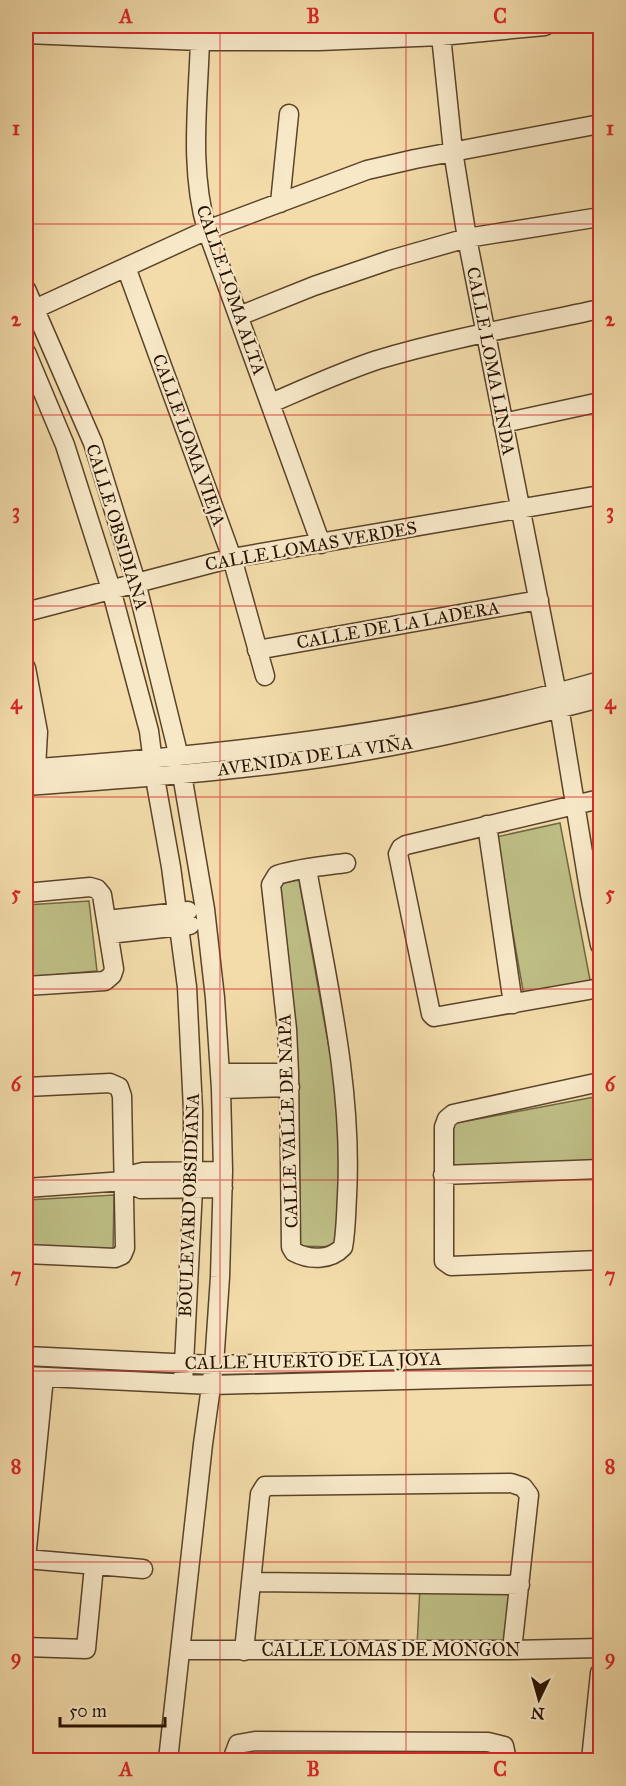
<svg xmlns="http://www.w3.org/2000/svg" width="626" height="1786" font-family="'IM FELL Great Primer',serif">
<rect width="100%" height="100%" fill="#f3dcaa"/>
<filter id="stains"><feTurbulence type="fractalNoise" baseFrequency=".00333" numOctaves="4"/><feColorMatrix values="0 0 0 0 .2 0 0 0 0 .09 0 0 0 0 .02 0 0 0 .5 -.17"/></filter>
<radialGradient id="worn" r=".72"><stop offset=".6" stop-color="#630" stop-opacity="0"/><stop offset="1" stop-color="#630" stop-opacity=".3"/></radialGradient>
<path fill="#bebf86" stroke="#726843" stroke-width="1.5" d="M560,823L591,985L524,996L496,837Z
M299,880L341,1115L337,1247L296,1246L278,884Z
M89,901L97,971L27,977L26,905Z
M600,1096V1162L449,1169L451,1124Z
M114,1195L113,1253L26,1248V1200Z
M420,1586L513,1587L506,1646H417Z"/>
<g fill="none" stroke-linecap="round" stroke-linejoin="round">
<g stroke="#5a432a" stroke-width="21">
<path id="minor" d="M198,26L200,41C198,104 189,169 207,230L321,544
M440,26L453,151L467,238L557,694L590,895L600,945
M26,34L200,41H319L441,36L545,26
M280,203L289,114
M126,267L232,558L265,676
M26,289L93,443L136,582L179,757L205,909L215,998L221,1089L223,1171L220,1277L214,1365L203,1444L168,1760
M26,313L207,230L367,170L415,159L600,124
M239,316L314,286L390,260L467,238L600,217
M26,352L65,445L111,589L149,731L155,778L171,867L187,987L193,1110V1189L183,1383
M271,403C306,388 341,372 377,360C450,338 526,325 600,309
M503,423L600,402
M26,612L232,558L600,495
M257,650L539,600
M26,668L38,732L36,768
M26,769C218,755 414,735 600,681
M26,786C112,780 198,774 284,763C391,750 496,725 600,698
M600,799L406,845L401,848L398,854L431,1014L434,1017L600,988
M487,825L513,1004
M307,869C326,977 353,1086 347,1196C346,1213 346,1231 343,1247C330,1261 309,1260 294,1252L291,1247L289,1073L287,1029L271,885L277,875C299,868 323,866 346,863
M26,893L90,887L97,889L102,895L114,969L112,975L105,981L26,986
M107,920L188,911
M109,934L190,925
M220,1073H289
M600,1082L453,1114L447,1119L444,1127V1261L451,1266L600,1260
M26,1087L110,1083L119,1087L122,1096L125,1248L122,1255L115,1258L26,1254
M221,1089L290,1087
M443,1175L600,1169
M124,1181L141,1189L223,1188
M26,1188L124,1181L135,1174L143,1172L223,1171
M26,1356L214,1365L600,1355
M26,1376L212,1385L600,1375
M44,1377L26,1559L143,1569
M251,1582L520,1585
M26,1647L86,1649L94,1566
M181,1650H512L600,1648
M244,1651L260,1494L265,1486L511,1483L523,1487L529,1495L512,1650
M232,1760L238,1744L255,1741L488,1742L504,1746L507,1760
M591,1760L600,1673"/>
</g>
<use href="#minor" stroke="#f7e8c8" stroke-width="18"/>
</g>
<path fill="none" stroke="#d62828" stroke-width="1.5" stroke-opacity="0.55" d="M220,26V1760M406,26V1760M26,224H600M26,415H600M26,606H600M26,797H600M26,989H600M26,1180H600M26,1371H600M26,1562H600"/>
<g text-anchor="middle" stroke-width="4.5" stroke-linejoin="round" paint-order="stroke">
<g font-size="18" fill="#271000" stroke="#f7e8c8">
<text transform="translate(231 290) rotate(71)" y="6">CALLE LOMA ALTA</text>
<text transform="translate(491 361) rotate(79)" y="6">CALLE LOMA LINDA</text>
<text transform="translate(189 440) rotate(70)" y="6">CALLE LOMA VIEJA</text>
<text transform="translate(117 527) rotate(73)" y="6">CALLE OBSIDIANA</text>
<text transform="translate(311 546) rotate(-10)" y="6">CALLE LOMAS VERDES</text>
<text transform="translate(398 625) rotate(-10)" y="6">CALLE DE LA LADERA</text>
<text transform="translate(315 756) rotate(-8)" y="6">AVENIDA DE LA VIÑA</text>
<text transform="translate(288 1121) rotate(-92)" y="6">CALLE VALLE DE NAPA</text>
<text transform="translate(189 1205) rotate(-88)" y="6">BOULEVARD OBSIDIANA</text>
<text transform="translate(313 1361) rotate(-1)" y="6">CALLE HUERTO DE LA JOYA</text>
<text x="391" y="1656">CALLE LOMAS DE MONGON</text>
</g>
</g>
<rect width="626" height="1786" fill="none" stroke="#f3dcaa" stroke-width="66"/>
<g transform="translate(539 1699) rotate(185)" stroke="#f7e8c8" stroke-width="4.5" paint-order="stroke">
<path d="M0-4.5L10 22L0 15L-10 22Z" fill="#271000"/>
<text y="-9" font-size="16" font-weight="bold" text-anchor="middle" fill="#271000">N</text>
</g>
<path d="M60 1717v9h105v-9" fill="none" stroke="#271000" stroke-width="3"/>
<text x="69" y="1717" font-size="18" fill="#271000" stroke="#f7e8c8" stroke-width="4.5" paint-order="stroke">50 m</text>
<rect x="33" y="33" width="560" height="1720" fill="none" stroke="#d62828" stroke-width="2"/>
<g font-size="20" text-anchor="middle" font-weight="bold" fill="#d62828">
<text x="126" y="23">A</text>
<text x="313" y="23">B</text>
<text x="500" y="23">C</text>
<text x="16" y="135">1</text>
<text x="610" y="135">1</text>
<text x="16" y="326">2</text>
<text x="610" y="326">2</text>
<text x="16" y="518">3</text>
<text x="610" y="518">3</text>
<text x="16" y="709">4</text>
<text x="610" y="709">4</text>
<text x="16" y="900">5</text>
<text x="610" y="900">5</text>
<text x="16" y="1091">6</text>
<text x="610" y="1091">6</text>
<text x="16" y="1282">7</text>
<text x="610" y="1282">7</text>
<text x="16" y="1473">8</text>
<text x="610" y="1473">8</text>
<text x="16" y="1664">9</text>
<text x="610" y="1664">9</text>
<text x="126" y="1776">A</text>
<text x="313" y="1776">B</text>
<text x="500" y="1776">C</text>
</g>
<rect width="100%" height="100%" filter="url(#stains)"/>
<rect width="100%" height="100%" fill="url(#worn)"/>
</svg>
